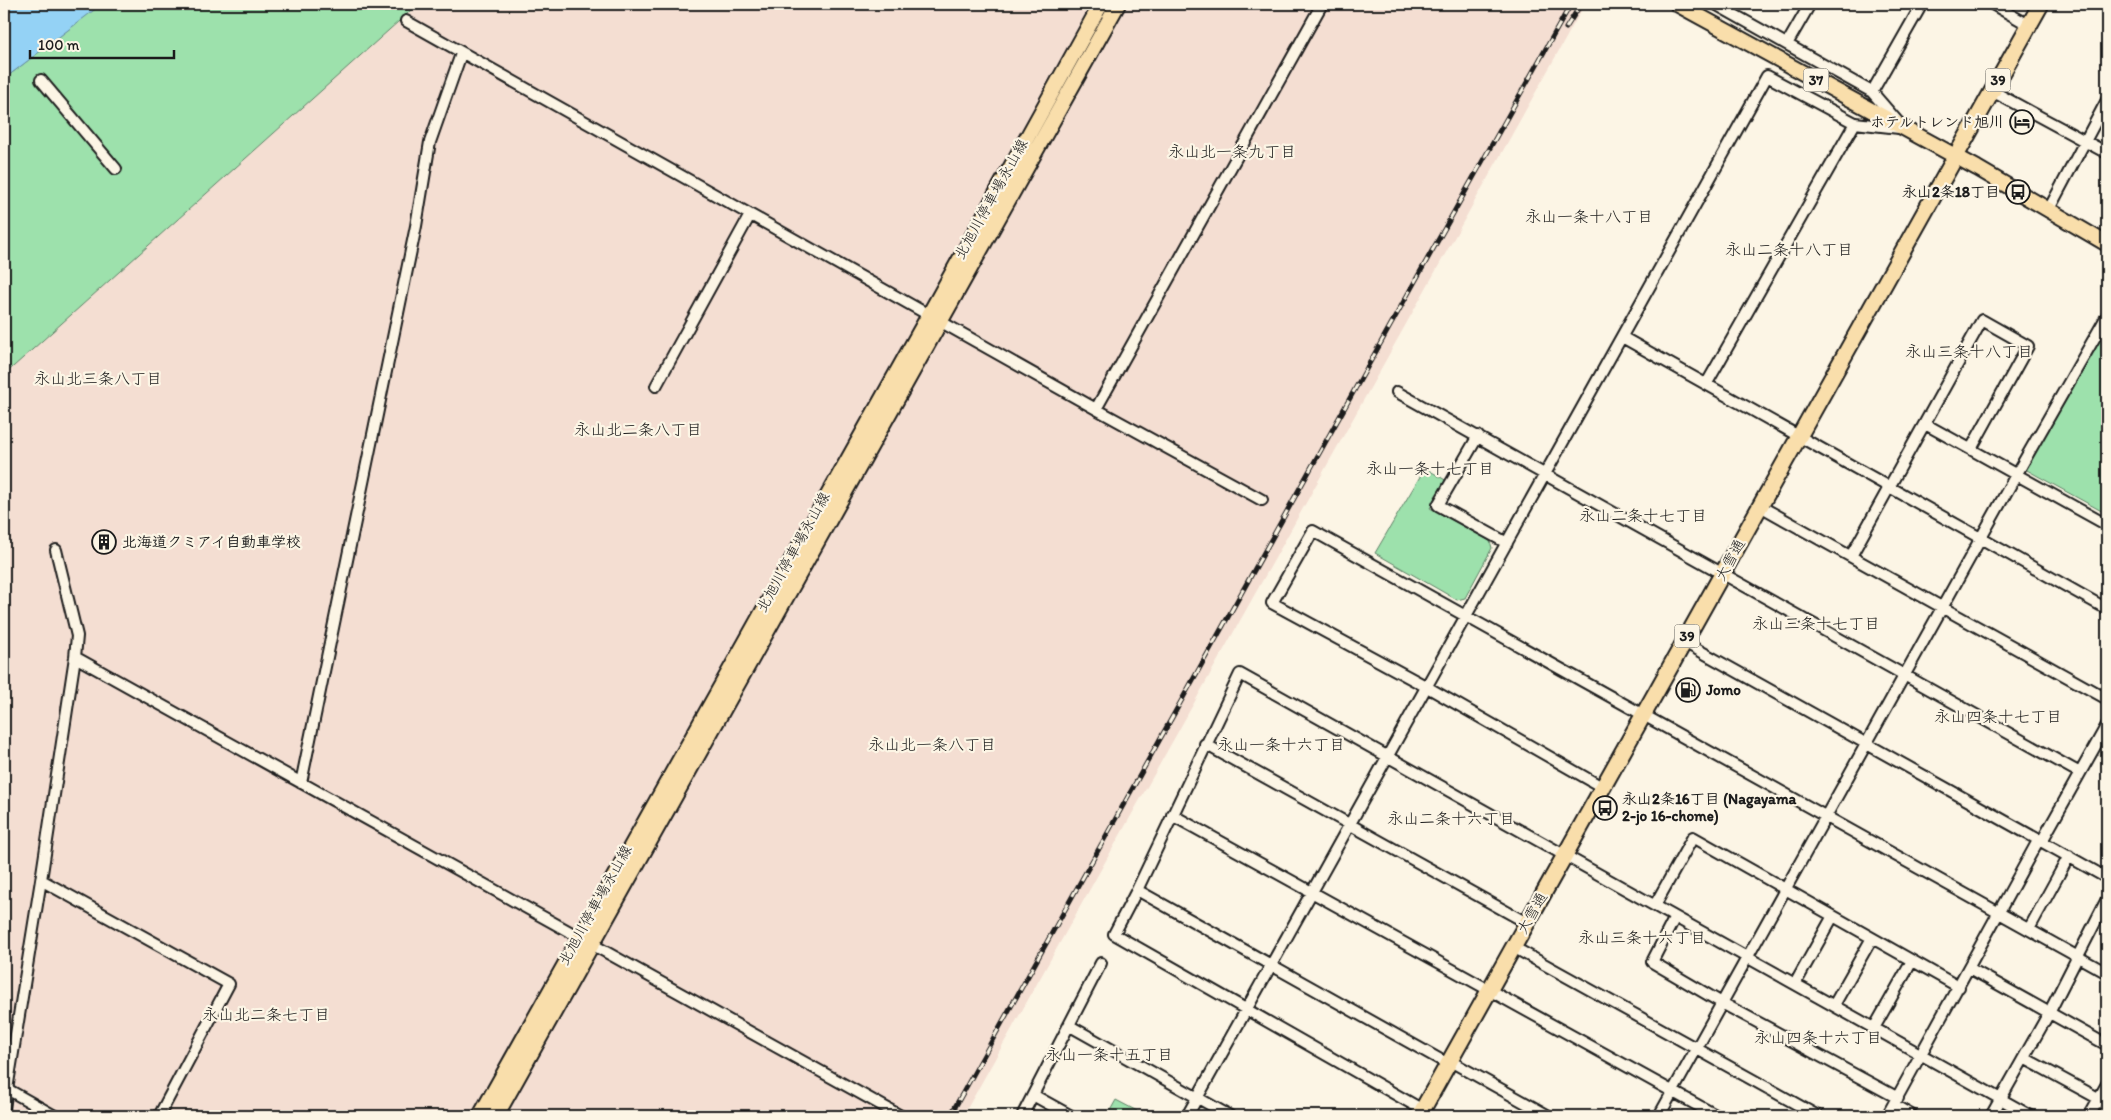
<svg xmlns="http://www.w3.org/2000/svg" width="2111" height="1120" font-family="Itim,'Klee One',sans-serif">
<rect width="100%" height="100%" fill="#fcf5e5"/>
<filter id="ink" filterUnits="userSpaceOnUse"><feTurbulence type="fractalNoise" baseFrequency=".02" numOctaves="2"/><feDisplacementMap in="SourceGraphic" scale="10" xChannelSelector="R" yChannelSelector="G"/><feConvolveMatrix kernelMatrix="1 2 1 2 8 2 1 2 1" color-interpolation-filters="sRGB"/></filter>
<g filter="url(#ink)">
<path fill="#f4ded2" d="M418,4H1585L963,1116H4V375Z"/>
<path fill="#9de1ac" stroke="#5c7e64" d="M101,4H418L4,375V79Z
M2107,325V514L2025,469Z
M1425,468L1447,481L1430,508L1490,541L1492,548L1465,598L1457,600L1375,553Z
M1116,1100L1137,1111L1134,1116H1107Z"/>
<path fill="#94d2f5" stroke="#64899e" d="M4,4H102L4,79Z"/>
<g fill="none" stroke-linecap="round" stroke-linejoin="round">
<g stroke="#1c1c1c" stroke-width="14">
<path id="minor" d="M1715,4L1872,92L1898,122
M1992,4L2029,25
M406,21L1096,409L1262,500
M1787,44L1810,4
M41,80L116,169
M1992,91L2107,153
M1872,92L1922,4
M2048,211L2107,100
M1622,337L2107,609
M1707,383L1855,123L1899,128
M656,386L750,215
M1397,392L2080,773
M1096,409L1322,4
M1925,424L2107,525
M1478,436L1438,505L1507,543
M1760,506L2107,699
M1851,556L1982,320L2028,346L1971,449
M1684,642L2107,878
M75,657L901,1116
M1205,744L1527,923
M301,783L416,226L430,142L461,54
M1602,787L1427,687L1272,603L1313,531L2107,973
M1172,815L1717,1116
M2042,841L2107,725
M41,880L229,984L159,1116
M1137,890L1448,1064
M1655,905L1693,837L1959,987
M1675,917L1652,962L1722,1003L1898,1098
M2029,929L2069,856
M1513,947L1818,1116
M1969,968L2107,1045
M1795,984L1833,916
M1834,1005L1872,938
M1070,1026L1230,1116
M1874,1028L1912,961
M2024,1058L2107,1103
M1450,1061L1549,1116
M7,1089L55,1116
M1033,1095L1071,1116
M1894,1105L1913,1116
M4,1108L41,880L75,657L77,636L56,550
M1423,1110L1114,934L1137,890L1240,674L2031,1116
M1022,1116L1101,963
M1187,1116L1767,76L1855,123
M1659,1116L2016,475L2107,316
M1887,1116L2039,839
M1991,1116L2049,1013L2107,899
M2089,1116L2107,1084"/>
</g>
<g stroke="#1c1c1c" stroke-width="18">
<path id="major" d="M1677,4L1977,168L2107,244
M480,1116L929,315L1101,4
M496,1116L1118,4"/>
</g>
<g stroke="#1c1c1c" stroke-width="19">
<path id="highway" d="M1419,1116L2041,4"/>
</g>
<use href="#minor" stroke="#fcf5e5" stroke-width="10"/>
<use href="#major" stroke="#f9deab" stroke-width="14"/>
<use href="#highway" stroke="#f9deab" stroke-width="15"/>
<g stroke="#1c1c1c" stroke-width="5">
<path id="rail" d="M1566,28L1581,4
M950,1116L1428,258L1571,4"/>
</g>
<use href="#rail" stroke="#fcf5e5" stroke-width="3" stroke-dasharray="9" stroke-linecap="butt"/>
</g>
</g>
<defs>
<g id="hotel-ring" transform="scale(1.25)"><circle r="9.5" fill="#fcf5e5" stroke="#1c1c1c" stroke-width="1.5"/><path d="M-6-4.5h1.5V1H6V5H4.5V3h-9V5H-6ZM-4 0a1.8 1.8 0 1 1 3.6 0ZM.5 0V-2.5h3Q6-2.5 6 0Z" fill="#1c1c1c"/></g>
<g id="bus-ring" transform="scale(1.25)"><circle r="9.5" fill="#fcf5e5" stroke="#1c1c1c" stroke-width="1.5"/><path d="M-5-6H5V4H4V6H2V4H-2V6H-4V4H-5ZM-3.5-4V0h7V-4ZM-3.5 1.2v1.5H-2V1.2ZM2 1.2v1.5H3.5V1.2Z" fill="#1c1c1c"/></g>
<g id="building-ring" transform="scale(1.25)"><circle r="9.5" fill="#fcf5e5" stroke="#1c1c1c" stroke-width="1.5"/><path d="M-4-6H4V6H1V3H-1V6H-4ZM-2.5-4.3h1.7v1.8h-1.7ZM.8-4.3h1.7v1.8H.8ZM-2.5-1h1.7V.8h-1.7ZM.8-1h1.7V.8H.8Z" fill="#1c1c1c"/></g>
<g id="fuel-ring" transform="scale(1.25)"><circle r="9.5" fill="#fcf5e5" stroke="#1c1c1c" stroke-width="1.5"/><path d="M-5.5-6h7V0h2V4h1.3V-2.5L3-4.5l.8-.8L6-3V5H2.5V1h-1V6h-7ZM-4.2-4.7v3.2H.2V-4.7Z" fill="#1c1c1c"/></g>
</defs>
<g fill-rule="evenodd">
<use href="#hotel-ring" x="2022" y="122"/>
<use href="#bus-ring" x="2018" y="192"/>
<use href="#building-ring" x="104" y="542"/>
<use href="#fuel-ring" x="1688" y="690"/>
<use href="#bus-ring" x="1605" y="808"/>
</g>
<g text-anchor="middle" stroke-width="4.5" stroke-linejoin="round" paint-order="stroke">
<g fill="#fcf5e5" stroke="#5f5d58" stroke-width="1">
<rect x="1803.5" y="68.5" width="25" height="23" rx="4"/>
<rect x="1985.5" y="68.5" width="25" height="23" rx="4"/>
<rect x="1674.5" y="624.5" width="25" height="23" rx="4"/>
</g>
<g font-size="14" font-weight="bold" fill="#1c1c1c">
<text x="1816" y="85">37</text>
<text x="1998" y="85">39</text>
<text x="1687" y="641">39</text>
</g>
<g font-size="15" font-weight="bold" fill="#1c1c1c" stroke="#fcf5e5" text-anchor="start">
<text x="2004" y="127" text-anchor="end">ホテルトレンド旭川</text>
<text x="2000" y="197" text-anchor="end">永山2条18丁目</text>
<text x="122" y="547">北海道クミアイ自動車学校</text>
<text x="1706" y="695">Jomo</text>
<text x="1622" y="804">永山2条16丁目 (Nagayama<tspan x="1622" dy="17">2-jo 16-chome)</tspan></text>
</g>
<g font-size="15" fill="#1c1c1c" stroke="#fcf5e5">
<text transform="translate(991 199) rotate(-61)" y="5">北旭川停車場永山線</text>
<text transform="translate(793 552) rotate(-61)" y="5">北旭川停車場永山線</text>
<text transform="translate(1730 560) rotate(-61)" y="5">大雪通</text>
<text transform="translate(595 905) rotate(-61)" y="5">北旭川停車場永山線</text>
<text transform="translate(1532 913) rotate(-60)" y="5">大雪通</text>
</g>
<g font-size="16" fill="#1c1c1c" stroke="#fcf5e5">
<text x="1232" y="157">永山北一条九丁目</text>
<text x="1589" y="222">永山一条十八丁目</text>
<text x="1789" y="255">永山二条十八丁目</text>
<text x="1969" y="357">永山三条十八丁目</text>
<text x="98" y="384">永山北三条八丁目</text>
<text x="638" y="435">永山北二条八丁目</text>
<text x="1430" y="474">永山一条十七丁目</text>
<text x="1643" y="521">永山二条十七丁目</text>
<text x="1816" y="629">永山三条十七丁目</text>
<text x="1998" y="722">永山四条十七丁目</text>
<text x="932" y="750">永山北一条八丁目</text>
<text x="1281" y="750">永山一条十六丁目</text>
<text x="1451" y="824">永山二条十六丁目</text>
<text x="1642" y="943">永山三条十六丁目</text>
<text x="266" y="1020">永山北二条七丁目</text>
<text x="1818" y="1043">永山四条十六丁目</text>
<text x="1109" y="1060">永山一条十五丁目</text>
</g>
</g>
<rect width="2111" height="1120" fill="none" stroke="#fcf5e5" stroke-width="20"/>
<rect x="10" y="10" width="2091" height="1100" fill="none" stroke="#1c1c1c" stroke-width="2" filter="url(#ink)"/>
<path d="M30 50v8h144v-8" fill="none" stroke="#1c1c1c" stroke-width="2.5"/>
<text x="38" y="50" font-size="15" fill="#1c1c1c" stroke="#fcf5e5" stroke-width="4" paint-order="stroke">100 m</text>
</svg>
